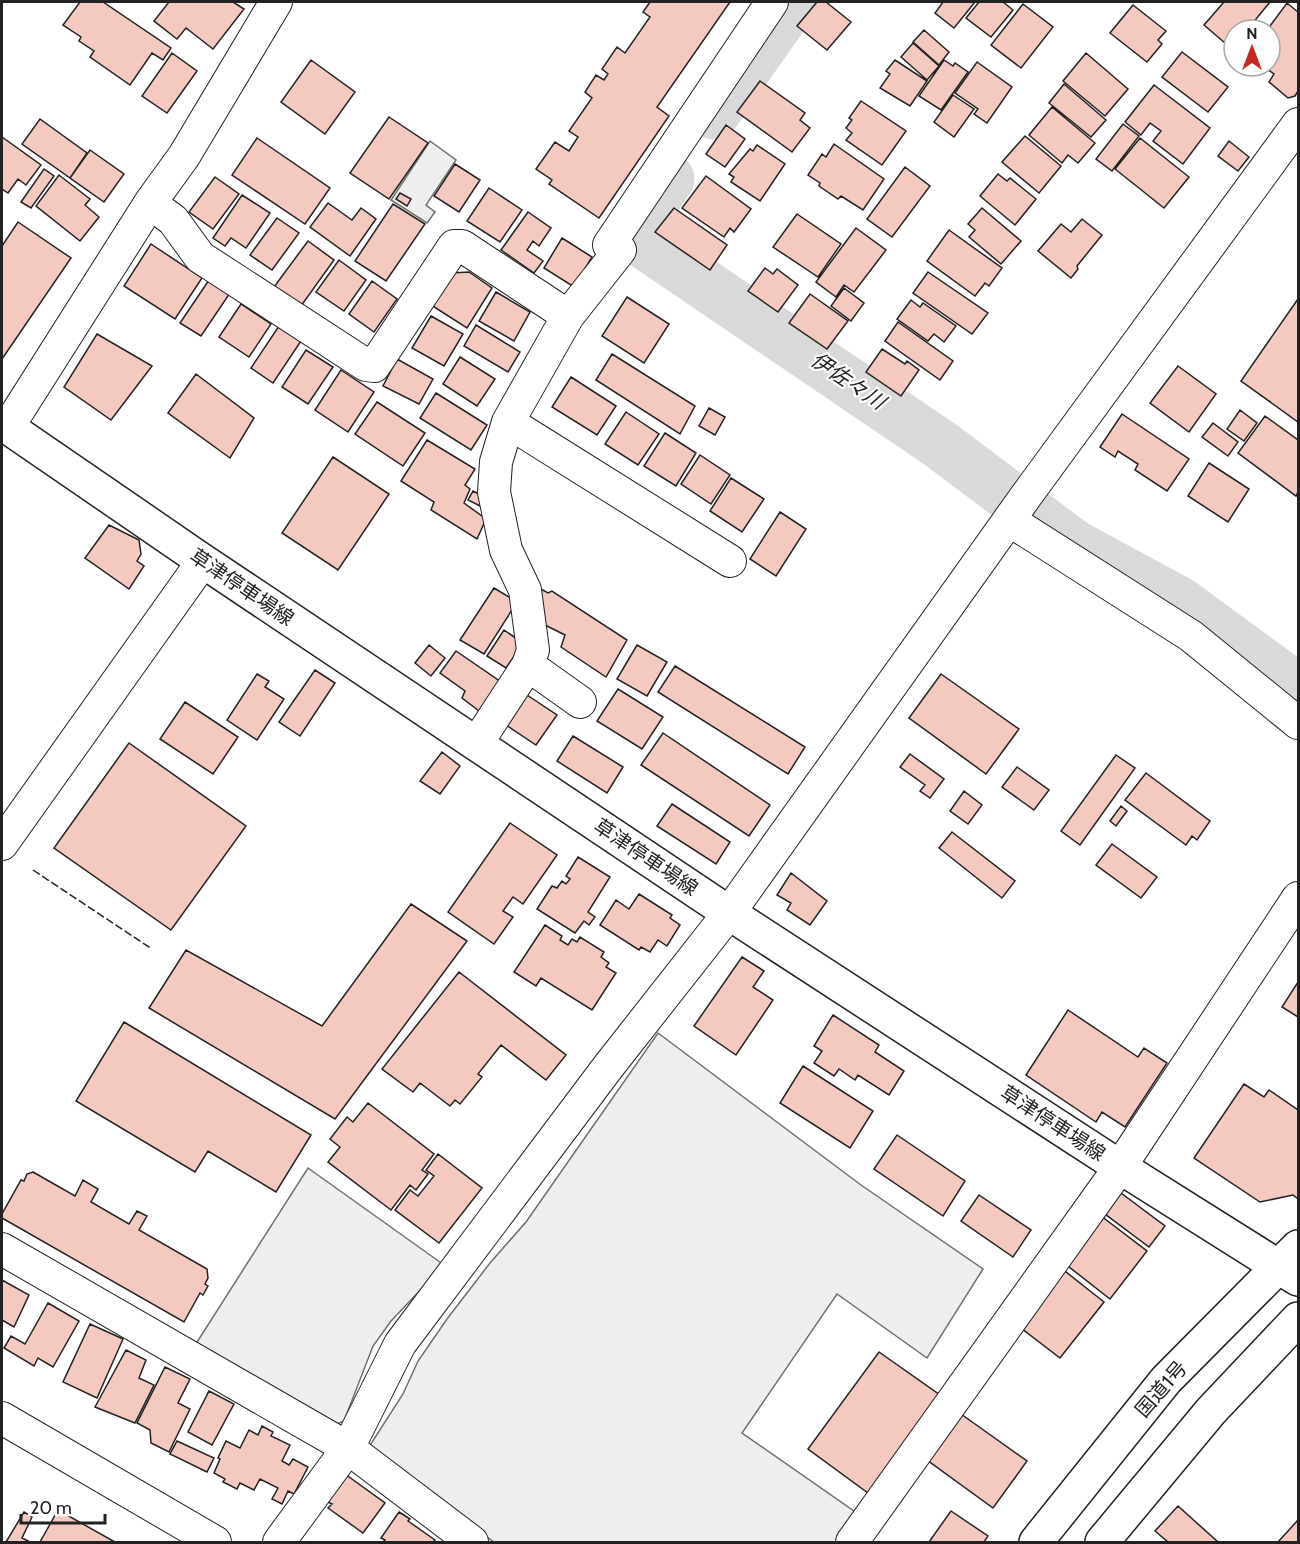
<svg xmlns="http://www.w3.org/2000/svg" width="1300" height="1544" font-family="Cabin,'Noto Sans JP',sans-serif">
<rect width="100%" height="100%" fill="#fff"/>
<path fill="#eee" stroke="#6f6f6f" stroke-width="1.5" d="M430,141L456,160L426,205L435,212L427,223L391,200Z
M658,1033L861,1185L983,1269L927,1358L837,1294L742,1433L861,1516L843,1542H494L367,1450L403,1394L418,1361L447,1319L490,1263L526,1222Z
M308,1168L444,1265L391,1321L373,1346L344,1421L327,1428L192,1350Z"/>
<g fill="none" stroke-linecap="round" stroke-linejoin="round">
<path stroke="#d9d9d9" stroke-width="51" d="M714,114L793,2
M669,179L630,234L941,445L1074,545L1181,603L1298,689"/>
</g>
<path fill="#f3c9c0" stroke="#222" stroke-width="1.5" d="M80,2H103L171,48L163,60L152,53L130,85L90,57L94,51L79,41L81,37L63,25Z
M169,2H233L244,9L213,49L186,28L177,39L154,21Z
M650,2H730L657,107L669,116L599,218L549,184L552,180L536,169L555,142L569,151L578,137L569,131L592,98L585,92L596,75L604,80L608,74L602,69L617,47L625,53L650,17L643,12Z
M817,2H826L851,22L827,50L797,26Z
M943,2H975L954,28L935,13Z
M979,2H1003L1013,10L991,37L966,18Z
M1224,2H1270L1247,30H1234V47L1232,49L1204,25Z
M1287,3L1298,12V91L1295,96L1288,98L1269,82L1274,74L1263,66H1270V30H1267Z
M1023,4L1053,27L1021,68L991,45Z
M1133,5L1166,31L1158,40L1162,44L1147,62L1110,33Z
M924,30L949,52L939,65L913,42Z
M913,43L939,66L927,80L901,57Z
M1182,52L1228,87L1208,112L1162,77Z
M172,53L197,71L167,113L142,96Z
M1086,53L1128,89L1105,116L1063,81Z
M311,60L355,92L325,134L281,102Z
M895,60L927,81L910,106L880,88L890,74L886,71Z
M944,60L953,66L955,63L968,72L941,110L919,96Z
M977,62L1012,87L987,123L974,114L978,109L955,93Z
M760,81L805,113L800,120L810,128L792,152L737,112Z
M1064,84L1106,120L1091,137L1049,103Z
M1154,85L1210,128L1183,164L1153,141L1161,131L1150,123L1141,135L1125,122Z
M953,95L974,109L954,137L934,122Z
M861,101L906,131L882,165L846,140L852,133L846,128L852,120L849,118Z
M1052,107L1095,143L1078,163L1068,155L1062,163L1029,135Z
M389,117L428,143L389,199L350,173Z
M40,119L87,153L70,178L22,144Z
M1123,124L1139,136L1112,171L1096,159Z
M726,125L745,139L725,167L706,154Z
M1025,136L1061,166L1039,193L1002,162Z
M2,137L41,165L26,185L18,179L8,193L2,189Z
M257,138L330,188L305,224L232,175Z
M1140,138L1189,177L1164,208L1115,169Z
M1229,141L1249,157L1238,171L1218,156Z
M834,144L884,179L863,210L841,196L838,199L819,186L820,183L808,175L822,154L826,157Z
M757,145L785,164L760,201L731,182L734,177L729,174L750,149L753,151Z
M90,150L124,174L104,202L70,178Z
M455,164L480,180L459,212L434,196Z
M905,167L930,186L892,237L867,219Z
M44,169L54,176L31,208L21,202Z
M998,174L1007,181L1010,178L1036,199L1015,225L980,196Z
M59,175L90,199L85,205L99,217L80,241L36,206Z
M706,176L751,209L734,232L730,228L724,237L682,208Z
M215,177L239,194L213,229L189,212Z
M489,188L522,210L500,242L467,221Z
M400,193L411,199L407,206L396,199Z
M242,195L270,213L246,248L231,238L225,246L213,238Z
M328,203L352,220L361,208L376,219L350,256L310,227Z
M393,204L425,224L386,281L355,261Z
M674,208L727,245L710,270L655,232Z
M982,208L1021,241L1001,264L969,237L975,230L968,224Z
M528,212L551,228L539,246L533,241L527,250L543,261L534,273L501,250Z
M797,214L841,244L818,277L773,247Z
M277,218L299,233L272,270L250,255Z
M1082,219L1102,235L1077,266L1078,269L1071,278L1038,251L1061,224L1071,232Z
M18,222L71,258L2,359V246Z
M856,228L886,250L854,292L844,285L836,297L816,282Z
M949,230L1002,268L989,286L985,283L975,296L927,261Z
M562,238L592,257L574,287L544,268Z
M308,241L334,260L301,306L274,287Z
M151,244L202,278L175,319L124,286Z
M339,260L366,280L344,311L316,292Z
M765,268L773,274L777,269L798,285L778,312L748,291Z
M469,272L492,288L467,328L431,305L450,273Z
M928,272L988,313L972,334L913,293Z
M209,280L230,293L201,336L180,323Z
M372,281L397,299L374,332L349,314Z
M844,288L864,303L851,321L831,306Z
M496,292L530,312L514,341L479,321Z
M810,294L848,321L827,349L789,323Z
M627,297L669,324L644,363L602,336Z
M1298,299V422L1241,381Z
M911,300L920,307L923,303L956,326L944,342L934,334L928,341L897,319Z
M241,304L271,324L249,357L219,337Z
M431,316L463,334L444,366L412,348Z
M898,322L953,361L940,380L885,341Z
M476,325L520,352L508,372L464,346Z
M279,326L301,341L273,383L251,368Z
M97,334L152,366L111,420L64,387Z
M882,349L905,364L907,361L919,370L901,396L866,372Z
M306,350L333,367L308,404L282,387Z
M612,354L695,406L680,434L596,380Z
M460,357L495,379L477,406L443,384Z
M397,359L433,379L419,404L383,386Z
M1178,366L1216,394L1189,432L1150,403Z
M341,370L374,392L348,432L315,410Z
M196,374L254,418L230,458L168,413Z
M571,377L616,406L597,435L552,407Z
M436,393L487,425L471,450L420,418Z
M377,402L425,433L403,466L355,434Z
M709,408L725,417L715,435L699,426Z
M1240,410L1257,423L1244,441L1227,429Z
M626,412L659,434L638,465L605,444Z
M1122,414L1189,459L1167,491L1135,470L1138,464L1118,451L1115,457L1100,447Z
M1265,416L1298,440V492L1296,496L1238,453Z
M1213,423L1238,442L1228,456L1202,437Z
M665,433L696,453L676,486L644,466Z
M427,440L475,469L465,485L470,489L464,503L486,519L477,539L431,510L434,502L401,481Z
M700,455L730,475L711,504L681,484Z
M333,457L389,494L338,570L282,533Z
M1209,463L1249,489L1228,522L1188,496Z
M731,478L764,499L742,532L710,511Z
M473,491L485,497L480,506L468,500Z
M780,512L806,529L776,576L750,559Z
M109,525L139,540L141,554L137,561L144,566L129,589L85,558Z
M494,588L517,602L484,654L460,640Z
M539,588L548,593L552,591L627,640L606,677L561,647L565,635L539,622Z
M504,630L523,643L506,668L487,656Z
M429,645L445,658L431,676L415,663Z
M637,645L667,662L647,696L617,679Z
M456,651L504,684L483,714L462,698L465,691L440,673Z
M675,666L805,747L788,774L658,692Z
M315,670L335,683L300,736L279,722Z
M257,674L269,681L265,687L284,699L257,740L227,720Z
M941,674L1019,729L986,774L909,718Z
M618,689L663,717L642,749L597,721Z
M521,691L557,715L536,745L500,721Z
M185,702L238,737L213,774L160,739Z
M663,733L770,805L749,836L641,765Z
M573,736L623,767L607,793L557,761Z
M129,743L246,826L171,930L54,848Z
M442,752L460,766L440,794L420,781Z
M910,754L944,779L930,798L920,791L925,785L900,767Z
M1116,755L1135,768L1080,845L1061,831Z
M1017,767L1049,790L1034,810L1002,787Z
M1146,773L1210,821L1197,840L1192,836L1186,845L1125,800Z
M964,791L982,805L968,824L950,811Z
M672,804L730,842L716,864L657,826Z
M1121,806L1127,811L1116,826L1110,821Z
M510,823L557,855L523,904L513,897L503,911L513,917L494,944L448,912Z
M952,832L1015,881L1002,898L939,848Z
M1112,844L1157,877L1141,898L1096,865Z
M578,857L610,877L588,912L595,917L589,925L584,921L575,933L537,909L552,886L557,888L562,881L566,884L570,879L566,876Z
M791,873L827,901L810,925L787,910L791,903L777,895Z
M639,894L672,915L670,918L680,925L667,946L658,940L650,952L641,947L639,950L600,925L616,900L629,909Z
M411,904L467,941L335,1119L149,1008L186,950L322,1026Z
M545,925L562,936L560,940L568,945L572,939L577,942L580,937L604,952L601,957L609,963L606,967L616,973L592,1010L541,978L536,986L514,972Z
M742,957L764,971L753,987L773,1000L736,1055L694,1026Z
M459,972L566,1055L546,1080L501,1045L478,1074L482,1077L460,1104L455,1100L450,1106L420,1083L413,1092L382,1069Z
M1298,982V1017L1282,1007Z
M1068,1010L1138,1057L1144,1048L1167,1063L1125,1127L1102,1112L1096,1122L1026,1075Z
M833,1015L879,1045L875,1052L904,1071L889,1095L858,1075L855,1080L839,1069L834,1076L814,1063L822,1051L814,1046Z
M124,1022L311,1135L276,1192L208,1151L195,1172L76,1101Z
M803,1066L873,1111L850,1148L780,1103Z
M1244,1084L1264,1097L1269,1090L1298,1110V1199L1293,1195L1260,1202L1194,1158Z
M368,1103L434,1154L422,1170L428,1174L416,1190L410,1185L391,1210L328,1162L340,1147L330,1139L347,1117L353,1122Z
M897,1135L965,1181L943,1216L874,1169Z
M438,1154L482,1188L439,1243L395,1210L410,1190L418,1196L434,1176L426,1170Z
M33,1172L75,1196L83,1180L98,1189L91,1202L129,1224L137,1211L147,1216L139,1230L207,1269L208,1278L205,1284L208,1286L203,1295L200,1293L184,1322L2,1218V1214L21,1180L24,1181L27,1174Z
M1121,1193L1165,1226L1149,1247L1105,1214Z
M979,1195L1031,1230L1013,1257L961,1221Z
M1101,1216L1147,1251L1110,1299L1064,1263Z
M1061,1268L1104,1302L1060,1358L1017,1325Z
M2,1280L29,1295L14,1327L2,1320Z
M48,1303L79,1321L53,1367L38,1358L34,1366L4,1348L11,1336L25,1344Z
M90,1324L123,1339L97,1398L63,1382Z
M126,1350L146,1360L139,1378L154,1385L135,1423L95,1407Z
M879,1352L940,1395L868,1493L808,1449Z
M165,1367L190,1379L178,1403L190,1409L169,1452L151,1443L150,1430L137,1423Z
M209,1391L234,1404L212,1445L188,1432Z
M961,1414L1027,1461L993,1508L927,1460Z
M262,1426L273,1432L271,1436L290,1445L282,1461L289,1465L293,1459L308,1467L294,1494L288,1491L282,1504L272,1499L278,1488L260,1479L254,1490L240,1483L237,1489L223,1482L225,1479L214,1473L220,1459L218,1458L226,1441L240,1448L249,1430L258,1435Z
M177,1441L214,1458L207,1472L170,1454Z
M345,1474L385,1503L363,1533L328,1508L332,1504L326,1501Z
M1178,1506L1218,1542H1168L1155,1531Z
M58,1510L115,1542H40Z
M951,1511L988,1536L984,1542H929Z
M24,1512L32,1517L22,1538L30,1542H6Z
M399,1512L410,1519L408,1521L435,1540L433,1542H383L385,1540L381,1538Z
M1298,1520V1542H1278Z"/>
<g fill="none" stroke-linecap="round" stroke-linejoin="round">
<g stroke="#222" stroke-width="34">
<path id="minor" d="M150,203L173,220L200,257L366,365L374,366L454,246H462L568,316
M508,422L730,561
M8,427L150,203L184,156L276,2
M1009,520L1191,636L1298,723
M528,665L580,702
M477,743L528,665L533,650L525,590L506,550L494,492L496,462L508,422L568,316L620,250L609,245L772,2
M2,844L203,561
M2,1249L348,1448L472,1542
M2,1418L215,1542
M279,1542L348,1448L400,1344L608,1067L729,913L1026,496L1298,124
M852,1542L1120,1167L1298,898"/>
</g>
<g stroke="#222" stroke-width="36">
<path id="major" d="M2,423L197,557L729,913L1120,1167L1298,1279"/>
</g>
<g stroke="#222" stroke-width="36">
<path id="highway" d="M1036,1542L1166,1380L1298,1247
M1102,1542L1211,1411L1298,1319"/>
</g>
<use href="#minor" stroke="#fff" stroke-width="32"/>
<use href="#major" stroke="#fff" stroke-width="33"/>
<use href="#highway" stroke="#fff" stroke-width="33"/>
<path stroke="#222" stroke-width="1.5" stroke-dasharray="8 3" stroke-linecap="butt" d="M33,870L152,949"/>
</g>
<g text-anchor="middle" stroke-width="4.5" stroke-linejoin="round" paint-order="stroke">
<g font-size="20" fill="#222" stroke="#fff">
<text transform="translate(242 587) rotate(34)" y="7">草津停車場線</text>
<text transform="translate(646 857) rotate(34)" y="7">草津停車場線</text>
<text transform="translate(1053 1123) rotate(33)" y="7">草津停車場線</text>
<text transform="translate(1161 1389) rotate(-49)" y="7">国道1号</text>
</g>
<g font-size="21" font-style="italic" fill="#222" stroke="#fff">
<text transform="translate(848 381) rotate(34)" y="7">伊佐々川</text>
</g>
</g>
<rect width="1300" height="1544" fill="none" stroke="#222222" stroke-width="6"/>
<g transform="translate(1252 48)"><circle r="28" fill="#ffffff" stroke="#a7a7a7" stroke-width="1.5"/>
<path d="M0-4.5L10 22L0 15L-10 22Z" fill="#c62828"/>
<text y="-9" font-size="16" font-weight="bold" text-anchor="middle" fill="#222222">N</text>
</g>
<path d="M21 1514v9h84v-9" fill="none" stroke="#222222" stroke-width="3"/>
<text x="30" y="1514" font-size="18" fill="#222222" stroke="#ffffff" stroke-width="4.5" paint-order="stroke">20 m</text>
</svg>
